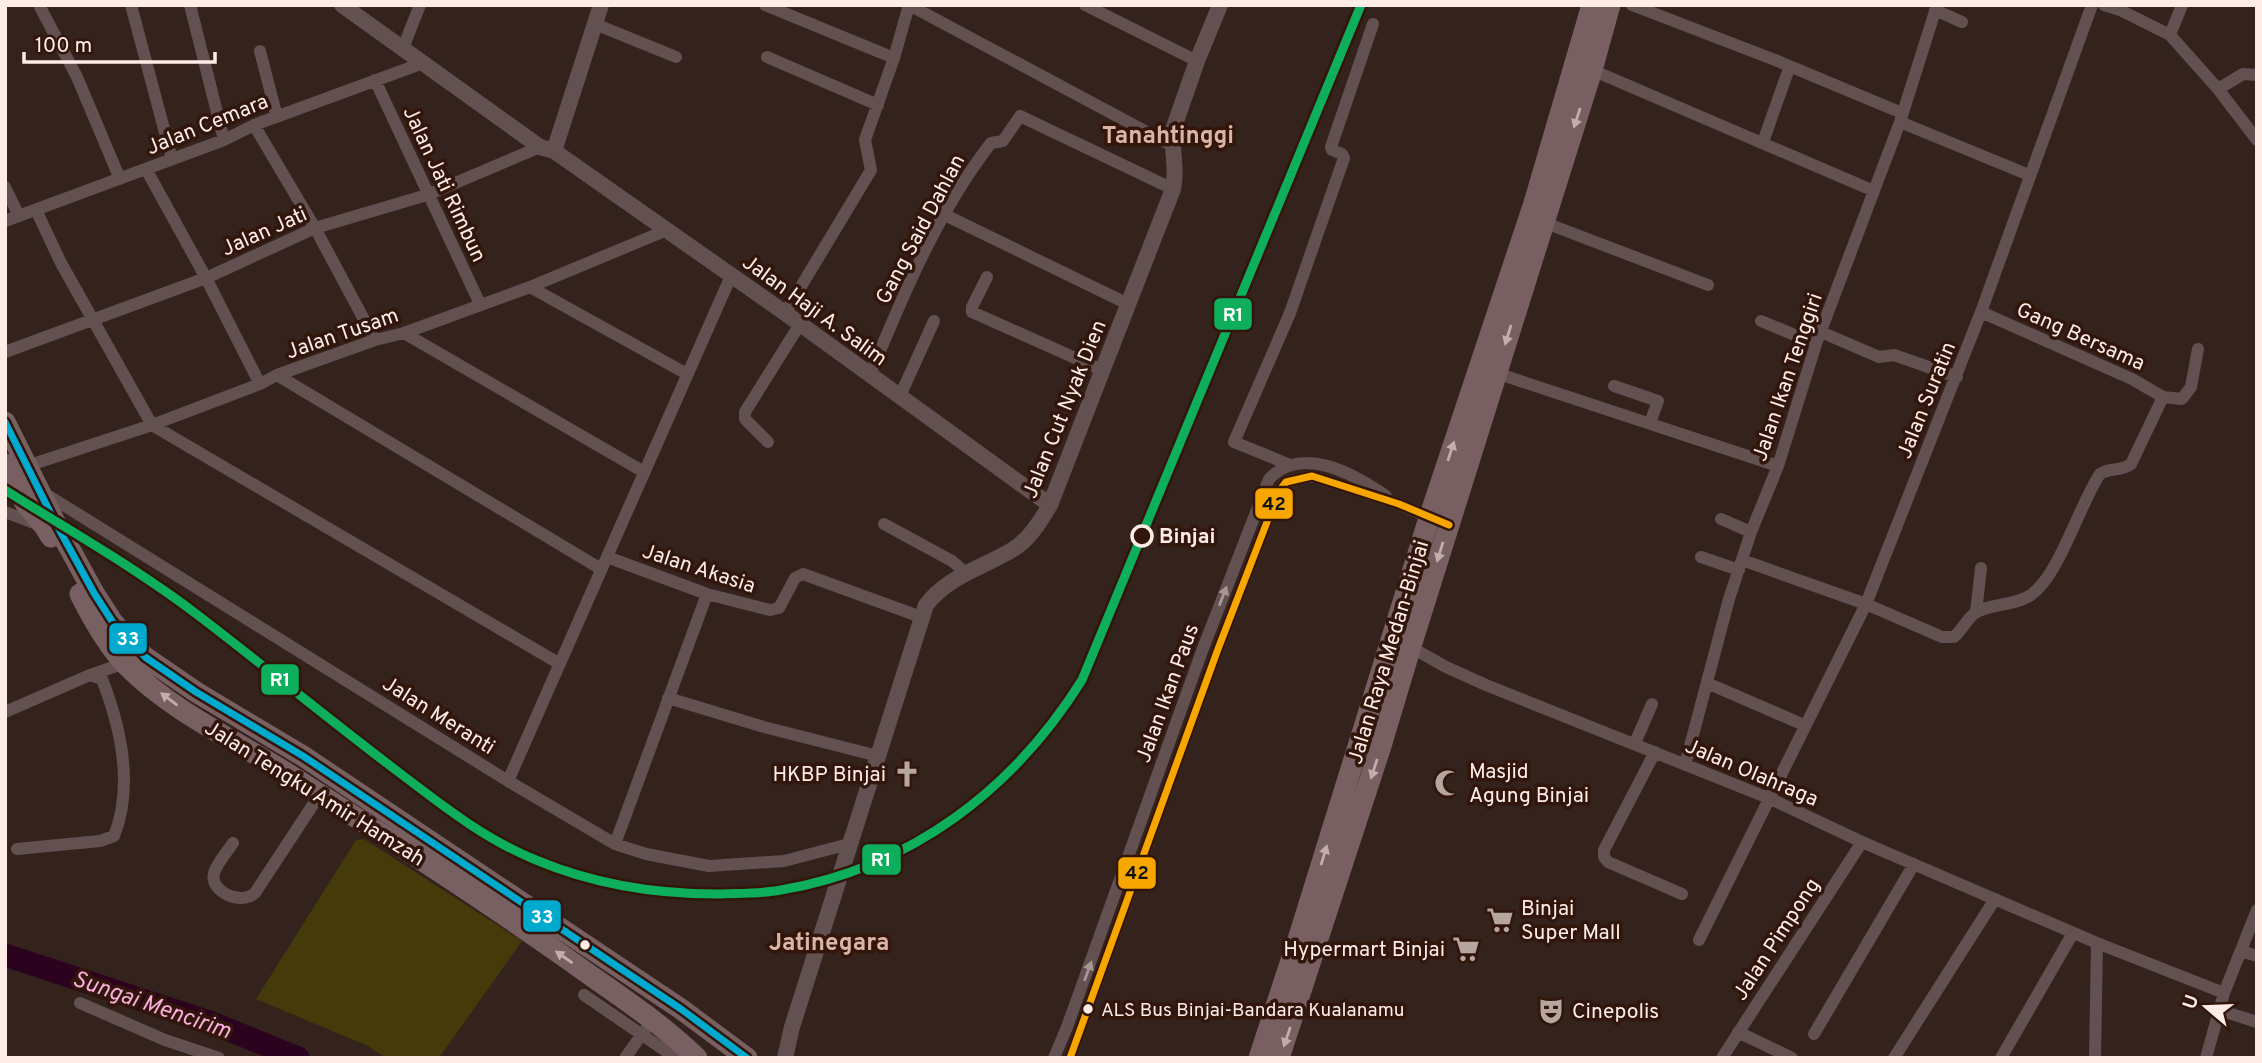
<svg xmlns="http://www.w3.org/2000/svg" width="2262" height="1063" font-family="Overpass,sans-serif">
<rect width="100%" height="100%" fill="#34231d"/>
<path fill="#443a0a" d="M364,839L522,941L439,1058H386L368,1046L256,999L356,840Z"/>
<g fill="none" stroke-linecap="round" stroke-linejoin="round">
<path stroke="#2b031e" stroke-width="23" d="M5,955L212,1023L298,1058"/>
<path stroke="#635152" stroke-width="12" d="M39,5L77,77L120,179
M131,5L172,159
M190,5L224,140
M765,5L894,58
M1085,5L1197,61
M1632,5L1775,60L1902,113
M2104,5L2120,10L2170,35L2218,89L2257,140
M1935,10L1962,22
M595,24L676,57
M2170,35L2182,5
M403,48L420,5
M260,51L277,117
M767,57L878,105
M1592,70L1874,191
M375,80L480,304
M2218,89L2243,74L2257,75
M1900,122L2029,175
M254,125L315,228L375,340
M1763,142L1787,74
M146,169L206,278L260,384
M5,187L19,216
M36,210L61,263L152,425L560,664
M945,215L1128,304
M5,221L224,140L254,125L423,63
M1543,222L1708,285
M987,277L972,307V312L1102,370
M530,287L687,374
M1981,312L2132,379L2163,397L2182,399L2191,387L2198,349
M785,313L871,170L865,140L867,134L894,58L909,5L1173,146
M1761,321L1816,344
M1821,332L1879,357L1894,355L1957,377
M404,333L644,472
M5,352L206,278L315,228L427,195L540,147
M1493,372L1778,466
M277,375L601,569
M870,375C903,295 938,211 991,143L1003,141L1020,116L1173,189
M1614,386L1658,401L1650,423
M900,396L934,321
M768,442L745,419V412L800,324
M1290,465L1234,442L1290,313L1344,158L1342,154L1332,150L1331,147L1373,24
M27,466L152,425L260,384L277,375L375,340L404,333L530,287L667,230
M44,493L508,781L615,844L646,854L709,866L784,861L849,844
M5,512L39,525
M1721,519L1751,532
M884,524L952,561L966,573
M607,557L707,594L770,610L779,608L795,578L803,574L921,617
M1701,557L1739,570
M1742,560L1866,604L1942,637H1954C1962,630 1967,619 1975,613C1987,604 2015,606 2031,595C2060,574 2079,505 2100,474C2110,467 2121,472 2131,464L2163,397
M1976,612L1981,568
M1407,645L1446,667L1486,685L1771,799L1862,842L2097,943L2224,993
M1707,683L1804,725
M668,698L764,727L878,756
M5,712L90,675L128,662
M1635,743L1652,704
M1655,752L1604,850V857L1608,862L1682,894
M1685,765L1729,599L1751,532L1778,466L1816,344L1900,122L1937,5
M508,781L731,276
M233,843C227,852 217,863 214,873C209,891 240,906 255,893L320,794
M615,844L707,594
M17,849L100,841L114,836C134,786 121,728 102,679L90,675
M1699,940L1866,604L1981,312L2092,5
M2241,951L2257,956
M584,995L676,1058
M80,1003L165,1040L219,1058
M2219,1010L2257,1022
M1738,1032L1792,1058
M1814,1034L1914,864
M625,1058L645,1030
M1054,1058L1067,1027L1202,651L1269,479C1302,444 1354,474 1386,496
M1070,1058L1218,649L1279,491L1286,482L1312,476L1399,504L1435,520
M1722,1058L1862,842
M1894,1058L1995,899
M2001,1058L2073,933
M2095,1058L2097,943
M2206,1058L2224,993L2257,910"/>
<path stroke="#635152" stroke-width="16" d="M342,5L540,147L554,151L785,313L1050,505
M554,151L601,5
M785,1058L792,1027L926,605C948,576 982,568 1012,550C1029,540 1040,522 1050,505L1173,189C1178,168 1170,148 1174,127L1197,61L1220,5"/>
<path stroke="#785f62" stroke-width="21" d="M5,422L54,520L94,593L112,621L145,657L196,692L303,756L681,1009L747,1058
M5,464L25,503L45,527L51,537
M80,594C92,618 107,645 126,665C172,712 237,741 293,777C385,836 477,895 566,958C610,990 658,1020 697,1058
M1259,1058L1300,933L1429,518L1534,203L1592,5
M1279,1058L1381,746L1411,646L1592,70L1610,5"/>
<g stroke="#32160b" stroke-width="12">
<path id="bus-1" d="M5,422L54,520L94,593L112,621L145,657L196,692L303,756L681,1009L747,1058"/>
</g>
<g stroke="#32160b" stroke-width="12">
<path id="bus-2" d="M1070,1058L1218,649L1279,491L1286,482L1312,476L1399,504L1449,525"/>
</g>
<use href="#bus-1" stroke="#00a9ce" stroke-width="7"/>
<use href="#bus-2" stroke="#f7a600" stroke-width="7"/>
<g stroke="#32160b" stroke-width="14">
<path id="rail-1" d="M5,490C70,531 138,569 199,616C267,668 332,722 401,774C443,806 486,840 536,860C593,884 656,894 717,894C738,893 760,894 781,890C911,868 1013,790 1082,680L1361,5"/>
</g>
<use href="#rail-1" stroke="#0daf5c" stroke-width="9"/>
</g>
<defs><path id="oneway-solid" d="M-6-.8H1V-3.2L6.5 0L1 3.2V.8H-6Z" transform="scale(1.75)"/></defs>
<g fill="#c2adab">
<use href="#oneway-solid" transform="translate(1577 118) rotate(108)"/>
<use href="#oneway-solid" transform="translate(1508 335) rotate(107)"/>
<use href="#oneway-solid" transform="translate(1451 451) rotate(-72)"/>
<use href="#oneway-solid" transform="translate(1440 552) rotate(107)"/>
<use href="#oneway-solid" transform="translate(169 699) rotate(-143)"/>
<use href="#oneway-solid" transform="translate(1374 769) rotate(108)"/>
<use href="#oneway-solid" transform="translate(1324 855) rotate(-73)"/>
<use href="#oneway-solid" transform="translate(564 957) rotate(-145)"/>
<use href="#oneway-solid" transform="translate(1287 1037) rotate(109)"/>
</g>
<g fill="#a99795">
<use href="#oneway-solid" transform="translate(1223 596) rotate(-69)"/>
<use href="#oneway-solid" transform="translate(1088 971) rotate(-70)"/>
</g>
<defs>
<g id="church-bare" transform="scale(2.1)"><path d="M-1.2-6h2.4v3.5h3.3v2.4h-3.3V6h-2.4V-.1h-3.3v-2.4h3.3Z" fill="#b7a6a0" stroke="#32160b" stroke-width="2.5" paint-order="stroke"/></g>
<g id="mosque-bare" transform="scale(2.1)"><path d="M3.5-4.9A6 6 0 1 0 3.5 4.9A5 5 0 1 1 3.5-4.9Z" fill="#b7a6a0" stroke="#32160b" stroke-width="2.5" paint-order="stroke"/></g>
<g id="supermarket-bare" transform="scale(2.1)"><path d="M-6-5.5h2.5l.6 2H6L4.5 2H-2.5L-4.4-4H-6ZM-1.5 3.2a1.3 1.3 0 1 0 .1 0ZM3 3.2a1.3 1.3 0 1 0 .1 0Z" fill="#b7a6a0" stroke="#32160b" stroke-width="2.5" paint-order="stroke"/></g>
<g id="theatre-bare" transform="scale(2.1)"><path d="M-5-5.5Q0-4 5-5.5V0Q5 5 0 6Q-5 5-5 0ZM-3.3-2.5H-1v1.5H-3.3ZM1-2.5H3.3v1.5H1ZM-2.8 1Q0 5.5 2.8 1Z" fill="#b7a6a0" stroke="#32160b" stroke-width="2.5" paint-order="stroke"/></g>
</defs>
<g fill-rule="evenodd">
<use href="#church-bare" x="907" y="774"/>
<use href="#mosque-bare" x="1448" y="783"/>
<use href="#supermarket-bare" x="1500" y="920"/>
<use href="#supermarket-bare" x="1466" y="949"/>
<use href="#theatre-bare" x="1551" y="1011"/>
</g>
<circle fill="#32160b" stroke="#feede7" stroke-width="3.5" cx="1142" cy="536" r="10"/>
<g fill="#feede7" stroke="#32160b" stroke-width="2.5">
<circle cx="585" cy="945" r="6"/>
<circle cx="1088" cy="1009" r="6"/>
</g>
<g text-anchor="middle" stroke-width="7" stroke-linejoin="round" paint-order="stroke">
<g font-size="19" fill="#feede7" stroke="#32160b" text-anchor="start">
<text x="1101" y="1016">ALS Bus Binjai-Bandara Kualanamu</text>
</g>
<g font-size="21" fill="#feede7" stroke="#32160b">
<text transform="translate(207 124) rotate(-22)" y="7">Jalan Cemara</text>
<text transform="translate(445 184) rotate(65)" y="7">Jalan Jati Rimbun</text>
<text transform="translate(920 229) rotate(-62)" y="7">Gang Said Dahlan</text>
<text transform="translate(264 231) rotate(-24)" y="7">Jalan Jati</text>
<text transform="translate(815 310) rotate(36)" y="7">Jalan Haji A. Salim</text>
<text transform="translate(342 333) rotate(-19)" y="7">Jalan Tusam</text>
<text transform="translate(2081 336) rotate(24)" y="7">Gang Bersama</text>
<text transform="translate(1787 377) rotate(-71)" y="7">Jalan Ikan Tenggiri</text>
<text transform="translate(1926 400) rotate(-68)" y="7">Jalan Suratin</text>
<text transform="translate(1064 409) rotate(-68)" y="7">Jalan Cut Nyak Dien</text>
<text transform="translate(699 568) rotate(18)" y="7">Jalan Akasia</text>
<text transform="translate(1388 652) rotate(-73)" y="7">Jalan Raya Medan-Binjai</text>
<text transform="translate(1167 693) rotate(-70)" y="7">Jalan Ikan Paus</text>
<text transform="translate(439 715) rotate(32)" y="7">Jalan Meranti</text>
<text transform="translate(1752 772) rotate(23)" y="7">Jalan Olahraga</text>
<text transform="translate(315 793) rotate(32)" y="7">Jalan Tengku Amir Hamzah</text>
<text transform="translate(1776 939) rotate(-57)" y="7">Jalan Pimpong</text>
</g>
<g font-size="21" font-weight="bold" fill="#feede7" stroke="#32160b" text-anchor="start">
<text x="1159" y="543">Binjai</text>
</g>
<g font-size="21" fill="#feede7" stroke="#32160b" text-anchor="start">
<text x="1469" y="778">Masjid<tspan x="1469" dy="24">Agung Binjai</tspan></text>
<text x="886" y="781" text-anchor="end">HKBP Binjai</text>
<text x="1521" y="915">Binjai<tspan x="1521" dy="24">Super Mall</tspan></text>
<text x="1445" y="956" text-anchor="end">Hypermart Binjai</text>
<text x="1572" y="1018">Cinepolis</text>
</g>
<g font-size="23" font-style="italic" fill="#fbaede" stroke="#32160b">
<text transform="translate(152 1004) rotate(19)" y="8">Sungai Mencirim</text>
</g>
<g font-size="24" font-weight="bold" fill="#dcb4a6" stroke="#32160b">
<text x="1168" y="143">Tanahtinggi</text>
<text x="829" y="950">Jatinegara</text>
</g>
</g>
<g stroke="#32160b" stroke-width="2.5">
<rect x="1213" y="297" width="40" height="34" rx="7" fill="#0daf5c"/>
<rect x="1254" y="487" width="40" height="33" rx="7" fill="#f7a600"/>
<rect x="108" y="622" width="40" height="33" rx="7" fill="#00a9ce"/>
<rect x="260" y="663" width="40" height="33" rx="7" fill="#0daf5c"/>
<rect x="861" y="843" width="41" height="33" rx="7" fill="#0daf5c"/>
<rect x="1117" y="856" width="40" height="34" rx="7" fill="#f7a600"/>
<rect x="522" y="899" width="40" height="34" rx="7" fill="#00a9ce"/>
</g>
<g font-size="19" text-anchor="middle" font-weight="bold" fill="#fff">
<text x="1233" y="321">R1</text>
<text x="128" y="645">33</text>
<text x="280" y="686">R1</text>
<text x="881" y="866">R1</text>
<text x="542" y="923">33</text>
</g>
<g font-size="19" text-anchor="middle" font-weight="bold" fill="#111">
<text x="1274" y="510">42</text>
<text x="1137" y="879">42</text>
</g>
<rect width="2262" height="1063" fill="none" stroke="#feede7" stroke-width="14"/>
<g transform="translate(2206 1007) rotate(289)" stroke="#32160b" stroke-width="5" paint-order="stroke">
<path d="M0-5L12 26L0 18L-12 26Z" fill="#feede7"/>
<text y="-10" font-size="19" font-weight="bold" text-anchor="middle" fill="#feede7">U</text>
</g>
<path d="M24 52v10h191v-10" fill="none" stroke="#feede7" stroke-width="3.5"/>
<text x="35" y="52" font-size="21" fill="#feede7" stroke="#32160b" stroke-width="5" paint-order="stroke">100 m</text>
</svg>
